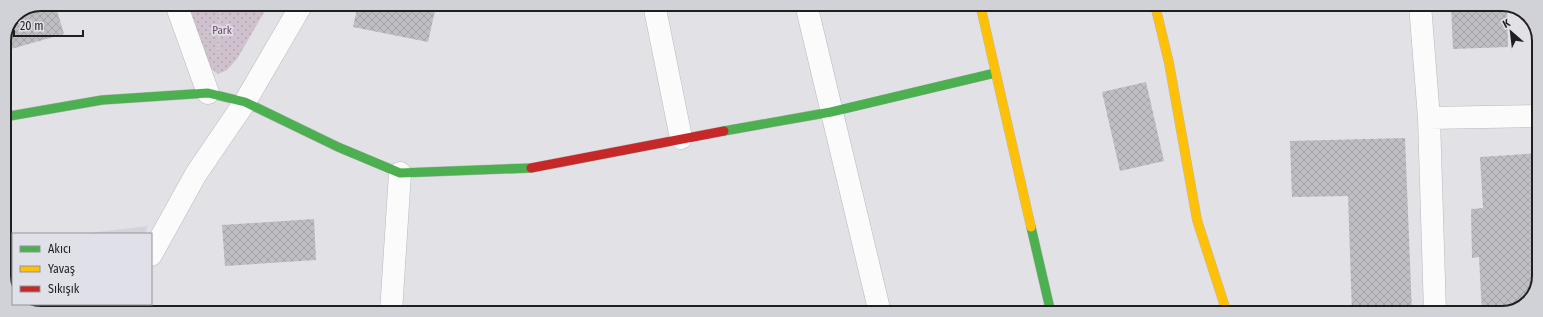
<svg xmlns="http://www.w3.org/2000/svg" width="1543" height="317" font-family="'Fira Sans Condensed',sans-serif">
<defs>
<pattern id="park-dots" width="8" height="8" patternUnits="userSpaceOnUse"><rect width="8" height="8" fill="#cfc2ce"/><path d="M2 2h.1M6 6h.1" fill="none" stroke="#b1a6b1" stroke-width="1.8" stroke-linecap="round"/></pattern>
<pattern id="building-cross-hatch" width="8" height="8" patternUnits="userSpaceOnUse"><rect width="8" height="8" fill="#bfbfc3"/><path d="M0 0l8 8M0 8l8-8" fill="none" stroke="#a4a4a7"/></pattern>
</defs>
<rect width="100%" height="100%" fill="#e2e2e6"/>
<path fill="#d4d3dd" d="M148,226L145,234H80Z
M13,241V300L4,281V242Z
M19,304H107L105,308L98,312H34Z"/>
<path fill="url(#park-dots)" d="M184,4H269L237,59L227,70L218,74L207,65Z"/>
<path fill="url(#building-cross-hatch)" d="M40,4H55L64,34L4,51V40L15,15Z
M358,4H425L436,6L428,42L353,27Z
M1451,5H1507L1508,47L1453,49Z
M1146,82L1164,161L1120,171L1102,92Z
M1405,138L1412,313H1352L1348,196L1292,197L1290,141Z
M1539,153L1538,283L1526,304L1503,313H1482L1479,257L1472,258L1471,209L1483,208L1480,157Z
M314,219L316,260L225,266L222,225Z"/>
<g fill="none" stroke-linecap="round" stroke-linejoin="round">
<g stroke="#b9b9bd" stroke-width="23">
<path id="street" d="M176,4L208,93
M654,4L681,138
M806,4L880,313
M1420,5L1429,118L1435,313
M1429,118L1539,116
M151,255L196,174L245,102L302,4
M117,312L122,304
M391,312L400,173"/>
</g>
<g stroke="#b9b9bd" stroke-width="10">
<path id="fast" d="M4,117L102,100L208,93L245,102L338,147L400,173L531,168
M724,131L831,112L995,73
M1031,227L1051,313"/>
</g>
<g stroke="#b9b9bd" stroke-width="10">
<path id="slow" d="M980,4L1031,227
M1155,5L1169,63L1197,220L1227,313"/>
</g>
<g stroke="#b9b9bd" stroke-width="10">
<path id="jam" d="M531,168L724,131"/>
</g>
<path stroke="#cececf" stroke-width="2.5" stroke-dasharray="2 2" stroke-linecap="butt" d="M218,50L221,4"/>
<use href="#street" stroke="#fbfbfb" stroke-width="22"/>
<use href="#fast" stroke="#4caf50" stroke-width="9"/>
<use href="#slow" stroke="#ffc107" stroke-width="9"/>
<use href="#jam" stroke="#c62828" stroke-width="9"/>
</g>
<g text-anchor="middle" stroke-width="3.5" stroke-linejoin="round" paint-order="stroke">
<g font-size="11" fill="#71456b" stroke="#e0e0e8">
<text x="222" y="34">Park</text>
</g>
</g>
<path d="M0 0H1543V317H0ZM41 11H1502A30 30 0 0 1 1532 41V276A30 30 0 0 1 1502 306H41A30 30 0 0 1 11 276V41A30 30 0 0 1 41 11Z" fill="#d1d1d8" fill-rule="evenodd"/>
<path fill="none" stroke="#1f1f22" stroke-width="2" d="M41 11H1502A30 30 0 0 1 1532 41V276A30 30 0 0 1 1502 306H41A30 30 0 0 1 11 276V41A30 30 0 0 1 41 11Z"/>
<rect x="12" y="233" width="140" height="72" fill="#e0e0e8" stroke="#939399"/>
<rect x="20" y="246" width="20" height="6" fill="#4caf50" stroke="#939399"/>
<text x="48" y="253" font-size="12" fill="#1f1f22">Akıcı</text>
<rect x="20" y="266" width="20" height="6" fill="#ffc107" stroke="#939399"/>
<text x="48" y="273" font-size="12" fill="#1f1f22">Yavaş</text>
<rect x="20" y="286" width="20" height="6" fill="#c62828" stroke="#939399"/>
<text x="48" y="293" font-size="12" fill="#1f1f22">Sıkışık</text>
<g transform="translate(1511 32) rotate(332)" stroke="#e0e0e8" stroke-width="3" paint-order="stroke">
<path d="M0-3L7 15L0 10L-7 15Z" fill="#1f1f22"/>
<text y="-6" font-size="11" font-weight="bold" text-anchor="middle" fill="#1f1f22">K</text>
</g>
<path d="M14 30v6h69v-6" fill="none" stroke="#1f1f22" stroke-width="2"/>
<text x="20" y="30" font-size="12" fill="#1f1f22" stroke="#e0e0e8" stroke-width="3" paint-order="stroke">20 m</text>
</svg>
